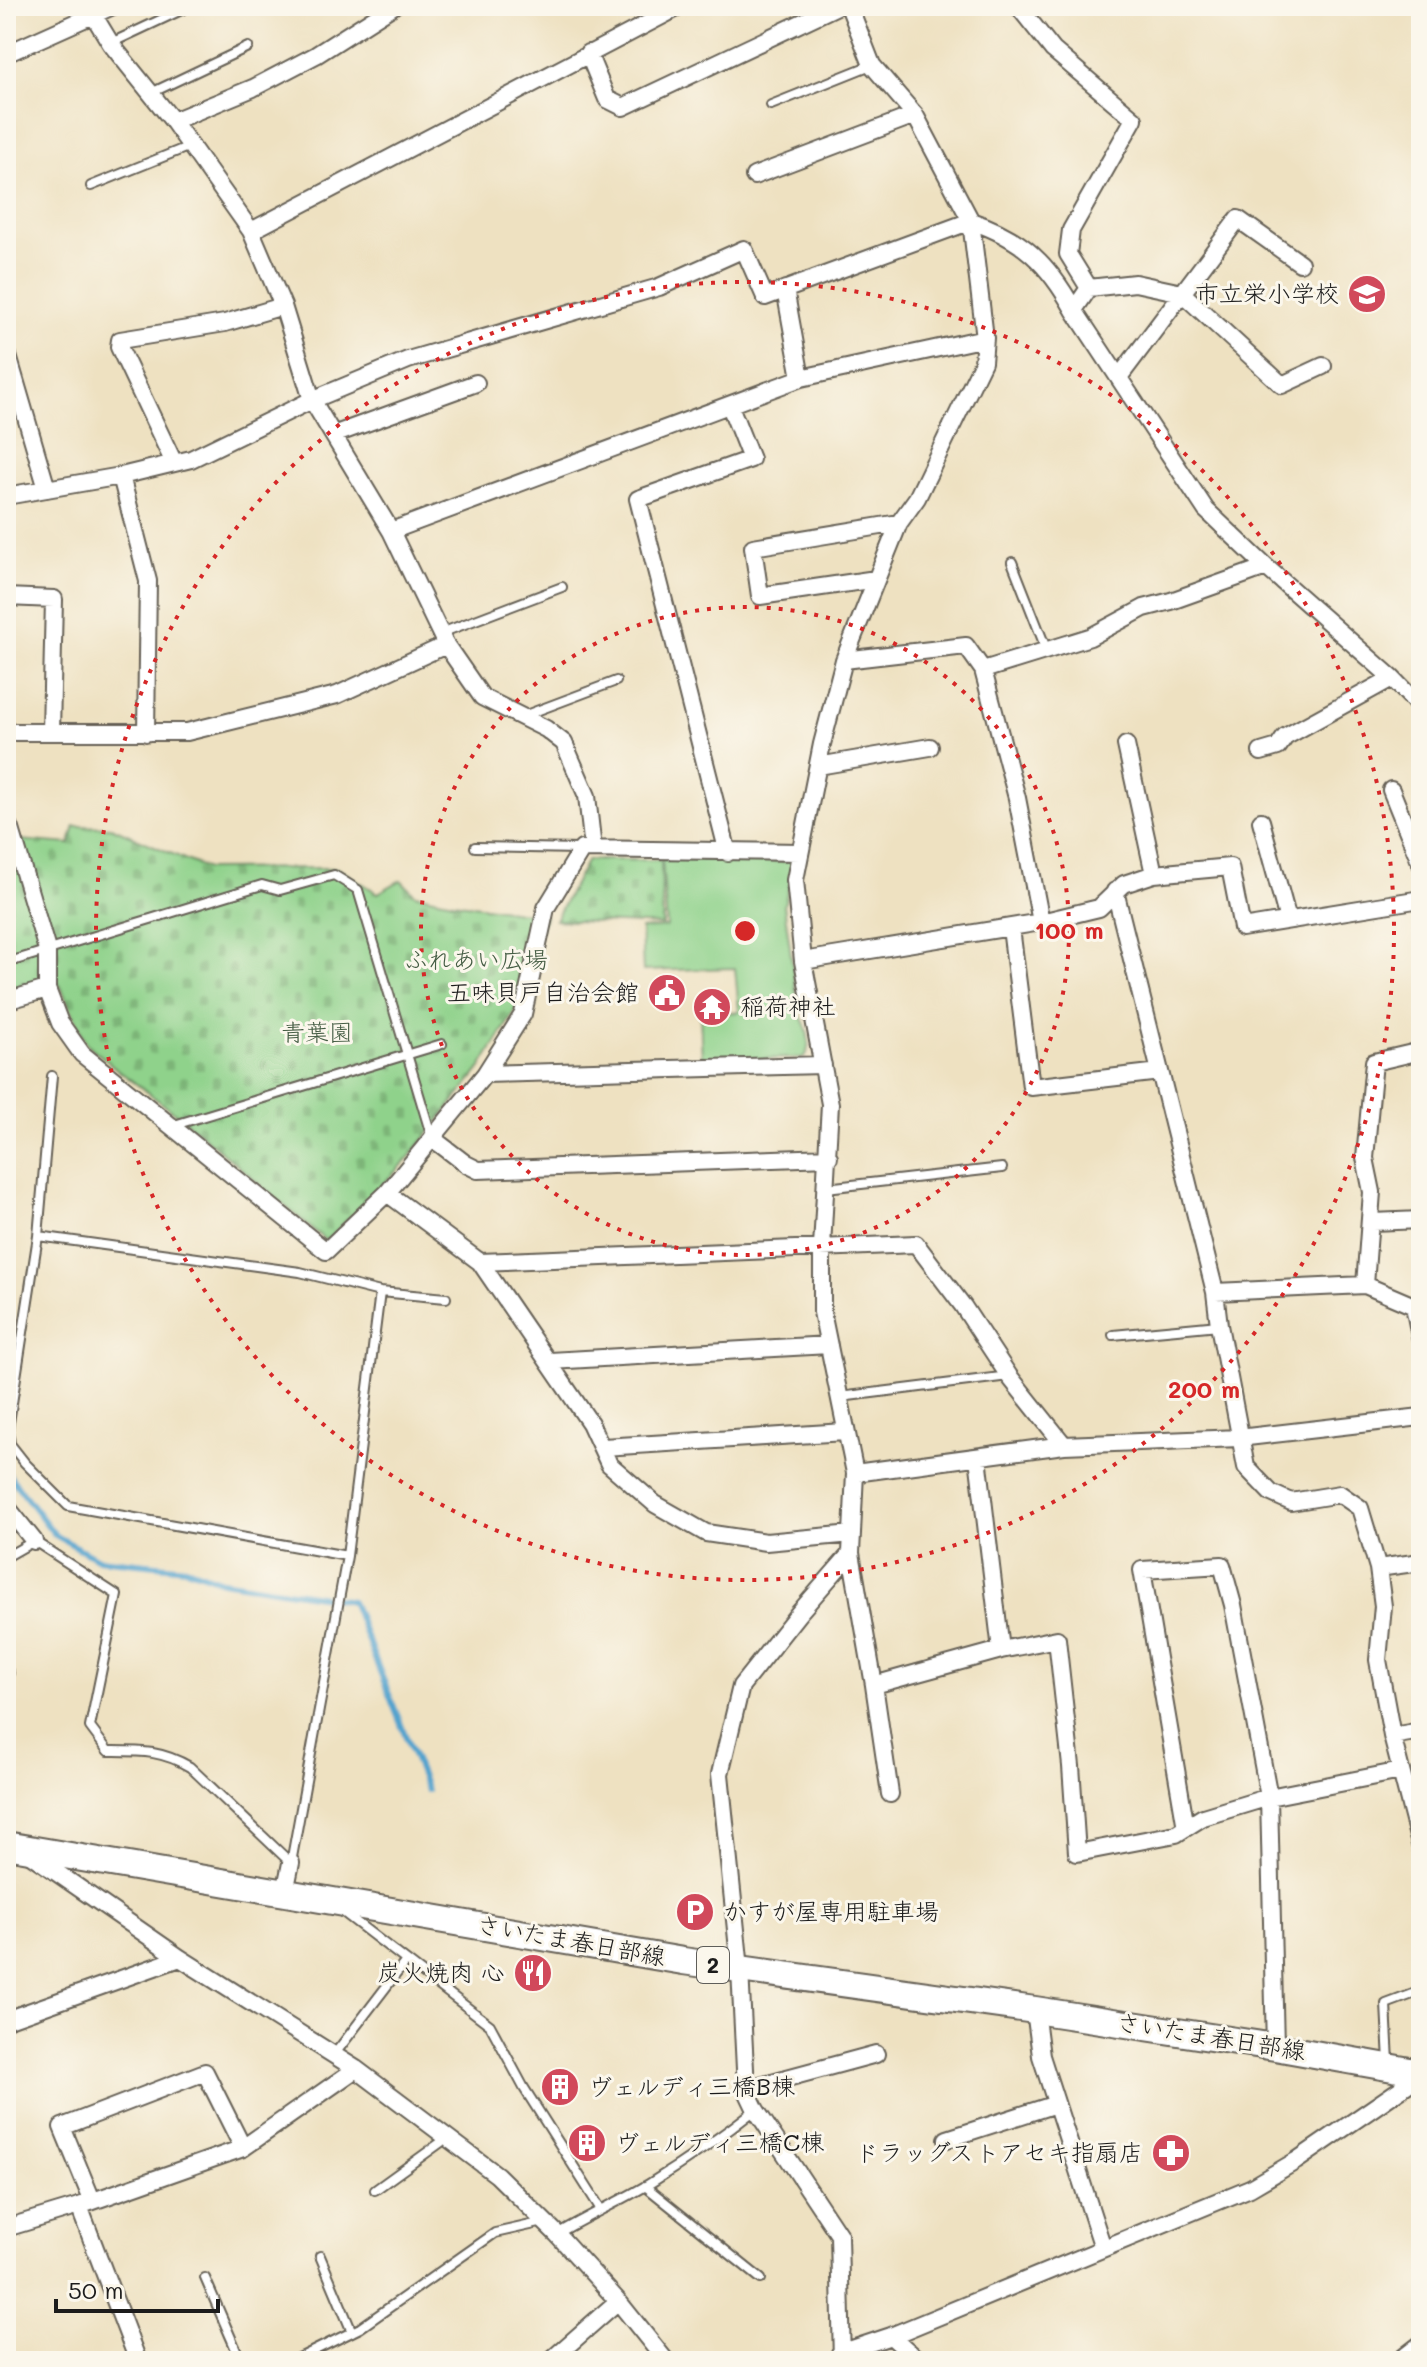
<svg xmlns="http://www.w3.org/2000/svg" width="1427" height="2367" font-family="Mali,'Klee One',sans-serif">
<defs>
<pattern id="cemetery-stones" width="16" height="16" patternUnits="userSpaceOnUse" patternTransform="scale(2)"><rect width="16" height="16" fill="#8fd28b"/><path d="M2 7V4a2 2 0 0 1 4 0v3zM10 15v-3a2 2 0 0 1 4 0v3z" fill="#7bb477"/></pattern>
</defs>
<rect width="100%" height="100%" fill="#fbf7ec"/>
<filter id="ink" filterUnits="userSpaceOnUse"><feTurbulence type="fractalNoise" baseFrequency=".0125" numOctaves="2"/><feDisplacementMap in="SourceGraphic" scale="16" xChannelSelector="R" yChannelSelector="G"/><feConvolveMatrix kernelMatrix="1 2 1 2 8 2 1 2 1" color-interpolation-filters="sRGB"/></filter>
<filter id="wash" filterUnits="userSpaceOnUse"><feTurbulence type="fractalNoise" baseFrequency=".006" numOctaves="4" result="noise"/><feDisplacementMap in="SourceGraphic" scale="32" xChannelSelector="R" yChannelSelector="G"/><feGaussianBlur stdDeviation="1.8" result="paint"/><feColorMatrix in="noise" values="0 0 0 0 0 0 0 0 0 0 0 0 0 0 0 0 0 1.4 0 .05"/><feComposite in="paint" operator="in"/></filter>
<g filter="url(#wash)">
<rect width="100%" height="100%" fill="#eee1c1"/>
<path fill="#8fd28b" stroke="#567754" stroke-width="2" d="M662,859L795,862L784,905L799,1013C807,1026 812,1043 805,1058L702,1060L700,1014L739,1012L735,968L643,971L641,929L667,927Z"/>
<path fill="url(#cemetery-stones)" stroke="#567754" stroke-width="2" d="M75,826L111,827L207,869L337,868L378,893L401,880L415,894L453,902L545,916L516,1009L480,1069L407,1160L326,1241L183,1119L119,1071L86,1043L60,985L38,986L6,995V839L70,844Z
M587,860H661L663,925L555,920Z"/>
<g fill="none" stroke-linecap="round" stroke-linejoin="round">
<path stroke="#52a3cd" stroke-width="6" d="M6,1471L55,1535L98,1559L186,1568L222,1581L352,1601L427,1790"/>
</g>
</g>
<g filter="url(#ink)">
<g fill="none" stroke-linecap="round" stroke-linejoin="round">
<g stroke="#666156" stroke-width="12">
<path id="service" d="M111,43L190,6
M151,93L248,47
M771,105L871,65
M91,186L190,146
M1012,562L1047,651
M441,633L562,587
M523,716L616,681
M475,847L581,849
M6,963L262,885L280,890L334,875L358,890L432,1138
M52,1076L38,1236L8,1429L10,1444L25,1463L68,1506L347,1556
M171,1126L442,1044
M826,1188L1002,1168
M38,1236L300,1272L380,1292L446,1298
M1113,1335L1219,1325
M840,1397L1009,1376
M6,1557L34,1541L117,1595L90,1727L108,1751C141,1751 161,1750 190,1767L291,1863
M6,1680L9,1673
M291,1863L347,1556L380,1292
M343,1912L490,2025L524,2088L600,2208
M334,2055L406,1961
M1389,2062L1386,2004L1421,1991
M645,2186L761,2279
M375,2190L447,2138
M557,2234C587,2216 619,2202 649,2184C686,2161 721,2137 755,2110
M320,2256L352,2332
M205,2278L241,2361
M293,2361L360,2328L495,2233L544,2222"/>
</g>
<g stroke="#666156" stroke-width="20">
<path id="minor" d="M88,6L111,44L173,121L251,231L283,306L312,400L391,531L446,645L482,697L546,729L564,743L587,796L593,849
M1018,6L1053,50L1134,119L1071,230L1068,254L1089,288L1074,310L1206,510L1266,567L1392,678L1421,708
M588,53L607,99L623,107L837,6
M6,54L113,6
M173,121L253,88L316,55L393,6
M754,176L915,115
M251,231L681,6
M1089,288L1135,283L1182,293L1282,385L1323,366
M785,289L801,378
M6,349L47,489
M1120,376L1238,219L1300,263
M333,435L476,383
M174,463L119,347L120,340L225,323L283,306
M121,476L148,581L146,733
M6,496L121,476L191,459L312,400L408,360L659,287L744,249L765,297L971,221C1022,238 1048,263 1074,310
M391,531L801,378L985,338
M876,579L760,596L753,547L899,523
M6,597L54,599L51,732
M844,660L966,646L983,670L1090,637L1144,608L1171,601L1266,567
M983,670L1017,798L1041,922
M6,732H187L337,695L446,645
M1126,745L1154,874
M1261,752L1278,747L1285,737L1392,678
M818,766L930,747
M1391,790L1421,864
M1261,821L1288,920
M6,828L11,829L47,950V989
M800,852L582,849L546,908L523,1014L485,1074L387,1193L480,1262L590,1423L609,1464L655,1504L706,1533L766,1542L852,1534
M728,853L638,499L751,459L730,406
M1115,891L1215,1292L1219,1325L1246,1467L1271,1493L1291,1502L1340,1494L1360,1508L1378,1568L1383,1606L1378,1660L1392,1736L1421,1848
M1011,928L1031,1087L1160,1072
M803,961L1041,922L1099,908L1124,884L1154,874L1230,867L1242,928L1421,899
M6,1001L47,989L60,1023L82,1054L326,1251L387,1193
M485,1074L823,1065
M432,1138L466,1164L478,1170L829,1157
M1372,1222L1421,1220
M480,1262L916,1244L963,1306L1009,1376L1064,1445
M1365,1285L1414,1306L1421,1341
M1215,1292L1365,1285L1372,1192L1365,1158L1374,1062L1421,1051
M550,1361L829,1345
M603,1447L845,1432
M978,1457L1001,1650
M855,1473L1064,1445L1239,1438L1421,1417
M6,1506L34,1541
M851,1553L874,1685L1001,1650L1057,1639L1071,1766L1077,1853L1176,1834L1203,1817L1269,1797L1401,1771
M1378,1568L1421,1562
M874,1685L890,1794
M1392,1736L1421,1731
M1186,1828L1142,1570L1222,1565L1233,1605L1269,1797L1275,2047
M27,1852L180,1958L356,2069L497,2175L557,2234L618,2301L666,2361
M285,1892L291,1863
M1035,2010L1041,2056L1103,2248
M6,2020L180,1958
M746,2089L876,2054
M947,2139L1056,2104
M92,2200L62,2127L205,2072L243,2148
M79,2206L138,2361
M6,2228L79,2206L243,2148L356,2069
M891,2336L919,2361
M840,2353L891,2336L1250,2188L1296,2161L1421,2075
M550,2361L618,2301
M842,2361L839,2235L756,2110L746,2089L740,1969L720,1774L741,1686L798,1614L851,1553L855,1473L822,1312V1247L830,1104L803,961L795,880L822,744L844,660L899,523L917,498L983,362L985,338L971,221L915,115L872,65L849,6
M1399,2361L1421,2344"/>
</g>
<g stroke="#666156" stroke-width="30">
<path id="primary" d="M6,1845L683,1961L1035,2010L1275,2047L1421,2073"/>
</g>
<use href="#service" stroke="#fff" stroke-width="8"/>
<use href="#minor" stroke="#fff" stroke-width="16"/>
<use href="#primary" stroke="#fff" stroke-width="26"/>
</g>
</g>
<g fill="none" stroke="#d62828" stroke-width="4" stroke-dasharray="4 8">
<circle cx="745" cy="931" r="324"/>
<circle cx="745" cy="931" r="649"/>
</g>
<defs>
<g id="school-disc" transform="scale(2)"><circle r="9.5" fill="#d1495b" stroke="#fbf7ec"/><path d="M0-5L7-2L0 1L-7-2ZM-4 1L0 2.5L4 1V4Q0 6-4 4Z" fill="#fff"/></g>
<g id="civic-disc" transform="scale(2)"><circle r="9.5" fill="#d1495b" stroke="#fbf7ec"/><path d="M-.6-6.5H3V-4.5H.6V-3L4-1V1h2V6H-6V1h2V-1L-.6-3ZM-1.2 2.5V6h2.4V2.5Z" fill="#fff"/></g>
<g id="temple-disc" transform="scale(2)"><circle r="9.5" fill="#d1495b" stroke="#fbf7ec"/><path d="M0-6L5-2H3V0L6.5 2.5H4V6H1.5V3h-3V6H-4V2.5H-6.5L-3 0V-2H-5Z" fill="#fff"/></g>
<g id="parking-disc" transform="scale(2)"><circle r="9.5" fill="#d1495b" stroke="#fbf7ec"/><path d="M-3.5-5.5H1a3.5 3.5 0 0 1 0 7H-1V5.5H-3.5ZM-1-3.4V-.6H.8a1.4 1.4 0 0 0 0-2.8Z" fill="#fff"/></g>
<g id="restaurant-disc" transform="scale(2)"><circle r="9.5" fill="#d1495b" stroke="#fbf7ec"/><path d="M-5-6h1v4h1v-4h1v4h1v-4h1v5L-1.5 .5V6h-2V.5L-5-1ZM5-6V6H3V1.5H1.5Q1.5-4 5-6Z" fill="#fff"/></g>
<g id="building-disc" transform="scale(2)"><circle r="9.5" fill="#d1495b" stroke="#fbf7ec"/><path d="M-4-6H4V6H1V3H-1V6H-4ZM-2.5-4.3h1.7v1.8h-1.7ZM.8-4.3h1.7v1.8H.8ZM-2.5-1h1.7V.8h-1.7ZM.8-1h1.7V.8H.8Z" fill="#fff"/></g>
<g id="pharmacy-disc" transform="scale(2)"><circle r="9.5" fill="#d1495b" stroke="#fbf7ec"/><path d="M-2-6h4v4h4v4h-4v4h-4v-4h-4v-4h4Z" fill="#fff"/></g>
</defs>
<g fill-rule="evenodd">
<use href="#school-disc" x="1367" y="294"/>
<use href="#civic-disc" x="667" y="993"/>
<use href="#temple-disc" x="712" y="1007"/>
<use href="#parking-disc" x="695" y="1912"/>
<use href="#restaurant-disc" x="533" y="1973"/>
<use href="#building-disc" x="560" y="2087"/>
<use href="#building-disc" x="587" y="2143"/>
<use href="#pharmacy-disc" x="1171" y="2153"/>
</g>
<g text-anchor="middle" stroke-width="6" stroke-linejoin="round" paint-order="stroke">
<rect fill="#fbf7ec" stroke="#5f5e5a" stroke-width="2" x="697" y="1947" width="32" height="36" rx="6"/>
<g font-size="22" font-weight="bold" fill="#1c1c1c">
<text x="713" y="1973">2</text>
</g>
<g font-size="24" fill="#1c1c1c" stroke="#fbf7ec" text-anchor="end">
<text x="1339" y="302">市立栄小学校</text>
<text x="639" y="1001">五味貝戸自治会館</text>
<text x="740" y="1015" text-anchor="start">稲荷神社</text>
<text x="723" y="1920" text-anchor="start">かすが屋専用駐車場</text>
<text x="505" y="1981">炭火焼肉 心</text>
<text x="588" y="2095" text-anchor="start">ヴェルディ三橋B棟</text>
<text x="615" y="2151" text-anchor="start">ヴェルディ三橋C棟</text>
<text x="1143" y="2161">ドラッグストアセキ指扇店</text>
</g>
<g font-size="24" fill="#445c43" stroke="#fbf7ec">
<text x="476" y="968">ふれあい広場</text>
<text x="317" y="1041">青葉園</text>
</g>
<g font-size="24" fill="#1c1c1c" stroke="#fbf7ec">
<text transform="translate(571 1941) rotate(10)" y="8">さいたま春日部線</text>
<text transform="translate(1211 2037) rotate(9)" y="8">さいたま春日部線</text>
</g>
</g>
<circle cx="745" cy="931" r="12" fill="#d62828" stroke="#fbf7ec" stroke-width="4"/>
<g font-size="24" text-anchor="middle" font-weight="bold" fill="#d62828" stroke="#fbf7ec" stroke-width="6" stroke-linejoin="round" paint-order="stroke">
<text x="1069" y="939">100 m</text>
<text x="1204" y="1398">200 m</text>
</g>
<rect width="1427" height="2367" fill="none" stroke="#fbf7ec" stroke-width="32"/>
<path d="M56 2299v12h162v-12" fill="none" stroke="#1c1c1c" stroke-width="4"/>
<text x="68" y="2299" font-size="24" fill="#1c1c1c" stroke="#fbf7ec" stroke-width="6" paint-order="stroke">50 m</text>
</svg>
